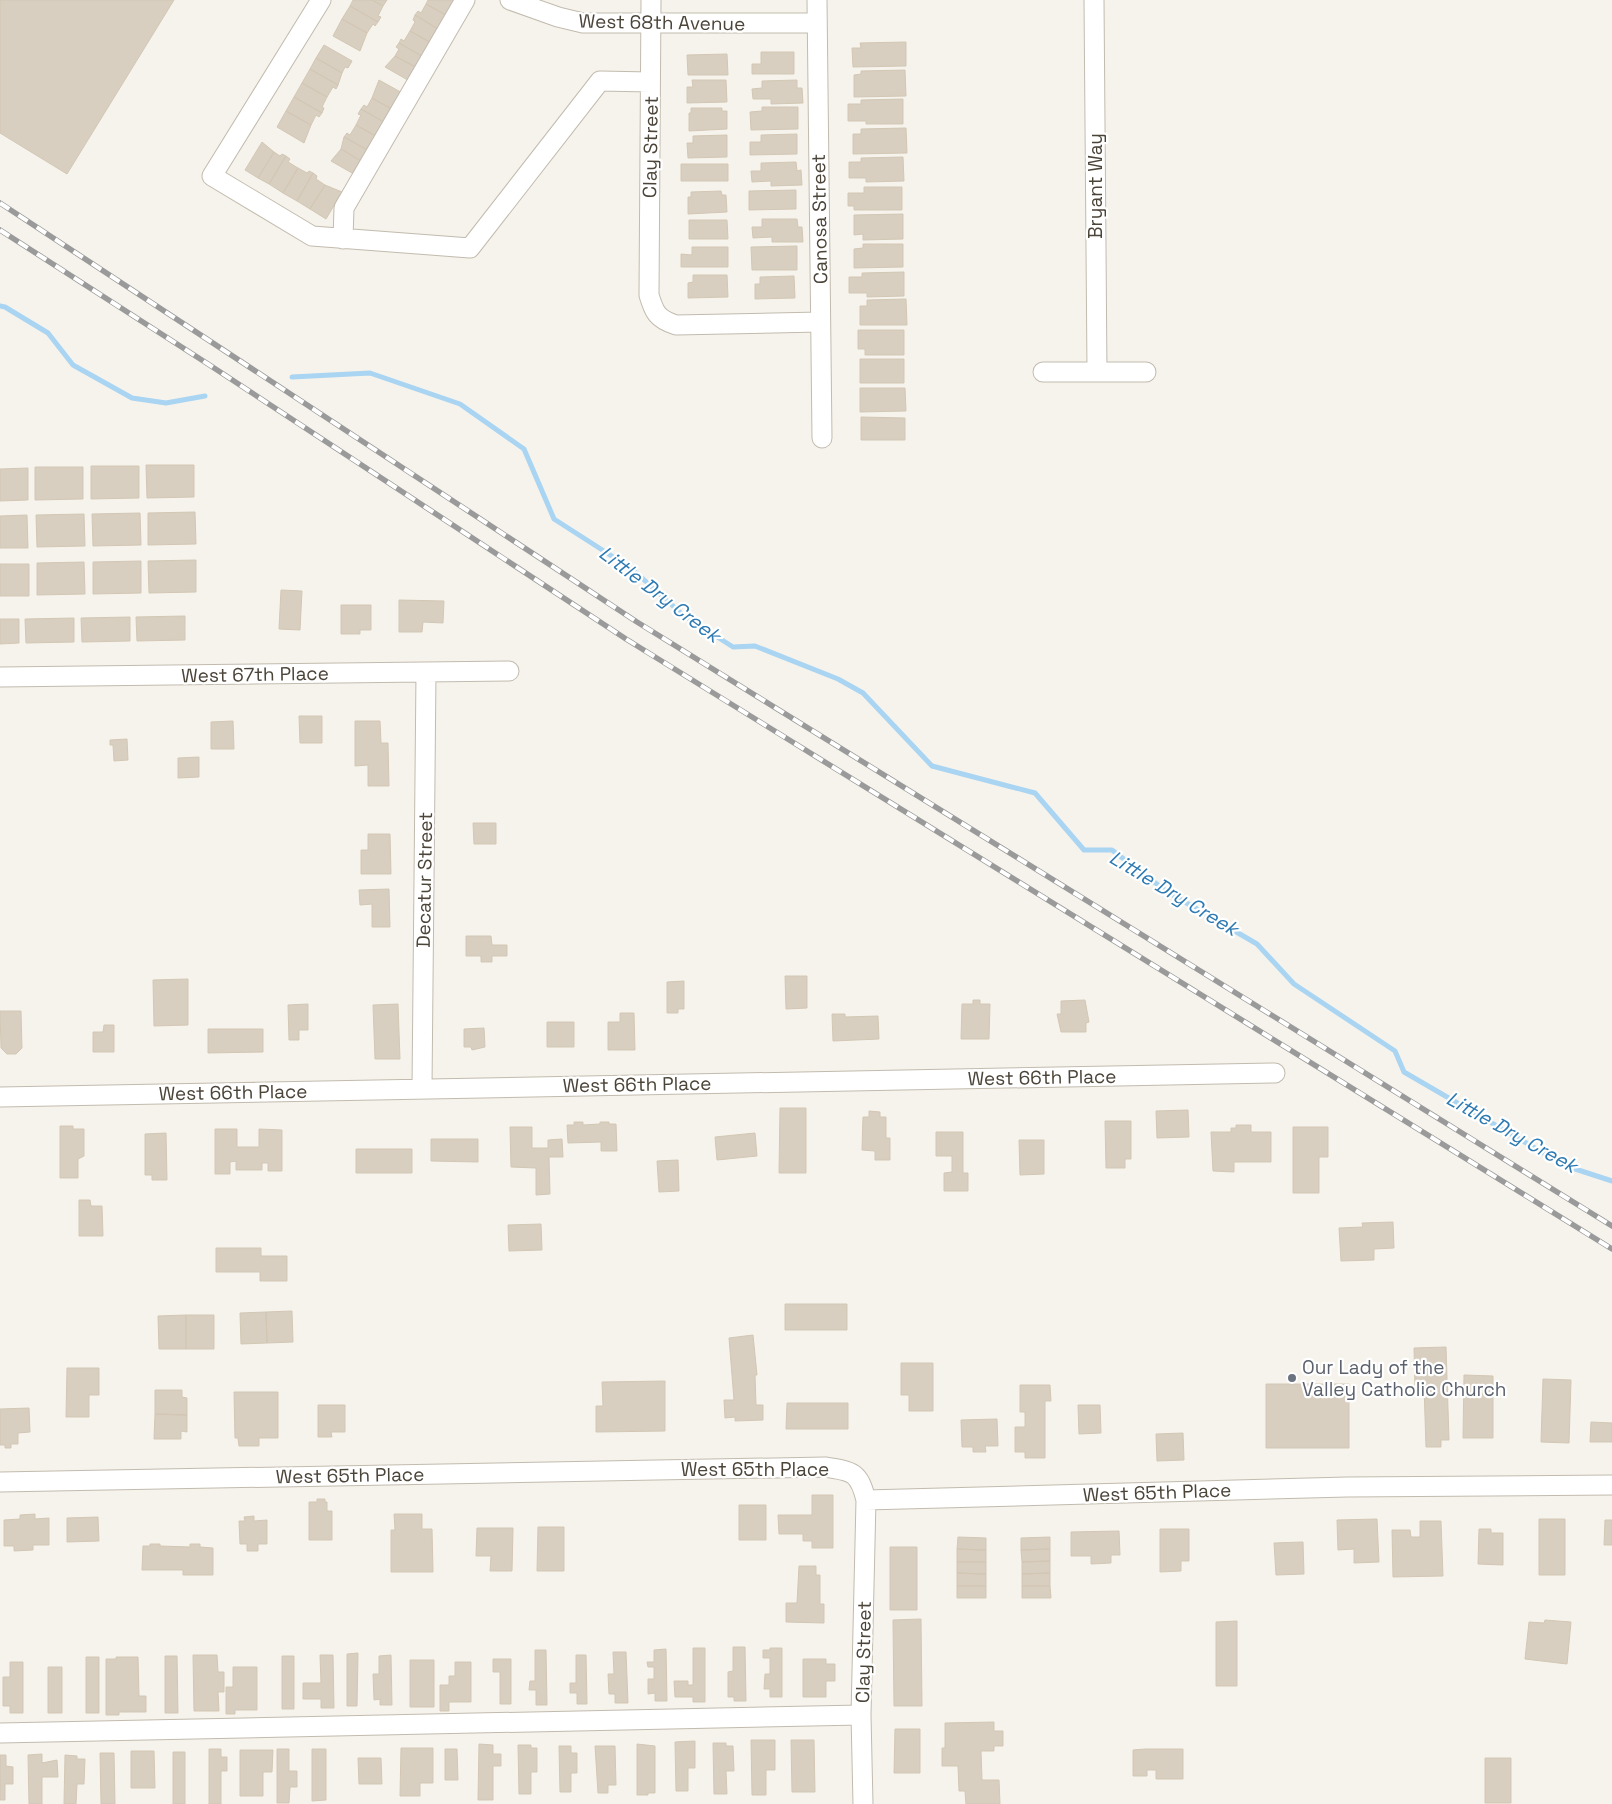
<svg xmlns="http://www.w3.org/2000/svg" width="1612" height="1804" font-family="'Space Grotesk',sans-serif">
<rect width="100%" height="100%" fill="#f6f3ec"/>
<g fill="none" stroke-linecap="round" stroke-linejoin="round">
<path stroke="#a9d4f2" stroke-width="5" d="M0,306L5,307L48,333L73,365L132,398L166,403L205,396
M292,377L370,373L460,404L524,449L554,519L632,569L683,615L733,647L755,646L838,679L863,693L932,766L1035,793L1084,850H1112L1166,891L1257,944L1294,984L1395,1051L1404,1072L1566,1166L1612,1181"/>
</g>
<path fill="#d8cfc1" stroke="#d3c7b4" d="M0,0H174L67,174L0,133Z
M353,0H372L383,6L378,16L381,17L378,22L350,6Z
M372,0H387L383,6Z
M428,0H458L451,18L426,4Z
M426,4L451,18L443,32L415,15L418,11L421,13Z
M350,6L378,22L375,26L373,24L367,33L342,19Z
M415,15L443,32L435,45L410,31L415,22L413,20Z
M342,19L367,33L360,51L333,36Z
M410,31L435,45L427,59L399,43L401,39L404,41Z
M906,42V66L853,67L852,48H861L860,43Z
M399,43L427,59L421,70L395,56L399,49L396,47Z
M324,45L352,61L348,68L345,67L342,73L316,58Z
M761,52H794V74H752V64H761Z
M727,54L728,75H688L687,55Z
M395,56L421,70L413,83L385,67Z
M316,58L342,73L338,85L310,69Z
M310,69L338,85L336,89L333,87L327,97L302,83Z
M905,70L906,96L854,97V75L861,74V71Z
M379,80L406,95L397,112L372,98Z
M692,80H726L727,102L687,103V87H693Z
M797,80V88H802L803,103L771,104V99H753L752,89L762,88V81Z
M302,83L327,97L322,107L324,108L322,113L294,97Z
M294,97L322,113L319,117L316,115L311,125L286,111Z
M372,98L397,112L389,125L361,109L364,105L367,107Z
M903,99V124H866V121H848V104H861V100Z
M762,107H798V129L751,130L750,112L762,111Z
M691,108H722V111H727V129L689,131V113H691Z
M361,109L389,125L381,139L356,125L361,115L358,114Z
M286,111L311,125L304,143L277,127Z
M356,125L381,139L373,153L344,137L347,133L350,135Z
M906,128L907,153L853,154V134H861V129Z
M797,134V154L750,155V142H761V135Z
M727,135V157L688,158L687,143H693V136Z
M344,137L373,153L366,164L341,149Z
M262,142L274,152L258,178L245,170Z
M341,149L366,164L359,177L331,161Z
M274,152L280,156L282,154L286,156L269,184L258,178Z
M286,156L290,159L288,162L298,168L283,193L269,184Z
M903,157L904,181L866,182V178H849V162H861V158Z
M796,162L797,171L801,170L802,185L771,186V181L752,182L751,171H761V163Z
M681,164H728V181H681Z
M298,168L307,173L309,171L313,173L297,201L283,193Z
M313,173L317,176L316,179L325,185L310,209L297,201Z
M325,185L342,192L326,219L310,209Z
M864,187H902V210H854V206H848V193H864Z
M796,190V209L749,210V191Z
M721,191L722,195H726L727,212L688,214V197H691V192Z
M903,214V239L863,240V234L854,235V215Z
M762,219H797L798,227H802L803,242H772V237L753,238L752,227H762Z
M689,220H727L728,239H689Z
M863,244H903V267L854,268V249L863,248Z
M797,246V270H752L751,247Z
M692,247H728V267H681V254L692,255Z
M904,272V296L867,297V293H849V277H862V273Z
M693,275H727L728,297L688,298V283L693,282Z
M794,276L795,298L755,299V284H760V277Z
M906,299L907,325H860V306H867V300Z
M858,330H904V355H865V349H858Z
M860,359H904V383H860Z
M860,388H905L906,411L860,412Z
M861,417L905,418V440H861Z
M146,465H194V497L147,498Z
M91,466H139V498L91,499Z
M35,467H83V499L35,500Z
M28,468V500L0,501V469Z
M195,512L196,544L148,545V513Z
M140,513L141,545L93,546L92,514Z
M84,514L85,546L37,547L36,515Z
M27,515L28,548H0V516Z
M196,560V592L149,593L148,561Z
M141,561V593L93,594V562Z
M84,562L85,594L37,595V563Z
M0,564H29V596H0Z
M281,590L302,591L300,630L279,629Z
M399,600L444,601L443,623L423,622L422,632H399Z
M341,605H371V630H360V634H341Z
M185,616V640L137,641L136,617Z
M130,617V641L82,642L81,618Z
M74,618V642L26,643L25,619Z
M0,619H19V643L0,644Z
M299,716H322V743H300Z
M233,721L234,749H211V722Z
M355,721H380L381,743H388L389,786H368V765L355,766Z
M127,739L128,760L114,761L113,745H110V740Z
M199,757V777L178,778V758Z
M473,823H496V844H474Z
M368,834H390L391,874H361V850H368Z
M389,889L390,927H372V904L360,905L359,890Z
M466,936H491L492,945H507V956H492V962H481V956H466Z
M785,976H807V1008L786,1009Z
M188,979V1025L154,1026L153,980Z
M684,981V1009H678V1013H667V982Z
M973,1000H980V1004H990L989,1039H961L962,1004H973Z
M1085,1000L1089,1022L1086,1023V1032H1061L1057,1014H1061V1001Z
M308,1004V1030H299V1040H289L288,1005Z
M398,1004L400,1059H375L373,1005Z
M0,1011H21L22,1048L16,1054H7L1,1048Z
M620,1013H634L635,1050H608V1022H620Z
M832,1014H845V1017L878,1016L879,1039L833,1041Z
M547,1022H574V1047H547Z
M104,1025H114V1052H93V1032H103Z
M484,1028L485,1047L472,1050L471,1047H464V1029Z
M208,1029H263V1052L208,1053Z
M780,1108H806V1173H779Z
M1188,1110L1189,1137L1157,1138L1156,1111Z
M869,1111L880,1112V1117H886V1138H890V1160H875V1151L862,1150L863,1117H869Z
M1105,1121H1131V1159H1125V1168H1106Z
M574,1122H583V1125L600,1124V1122H609V1124H616L617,1151H601V1142L568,1143L567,1125H574Z
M1236,1125H1251V1132H1271V1162H1234V1172L1213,1171L1211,1132H1231V1128H1236Z
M60,1126H73V1129H84V1156L78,1159V1178H60Z
M510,1127H532V1148H548V1140L562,1139L563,1157H549L550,1194L536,1195V1168L511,1167Z
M1293,1127H1328V1157H1319V1193H1293Z
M215,1129H237V1147H259V1129L282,1130V1171H268V1163H262V1170H236V1161L230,1162V1174H215Z
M936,1132H963V1173H968V1191H944V1173L952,1172V1156H936Z
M166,1133L167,1180H152V1175H145V1134Z
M755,1133L757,1156L717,1160L715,1137Z
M431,1139H478V1162L431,1161Z
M1019,1140H1044V1174L1020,1175Z
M356,1149H412V1173H356Z
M678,1160L679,1191L659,1192L657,1161Z
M79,1200H90L91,1206H102L103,1236H79Z
M1393,1222L1394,1248L1374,1249V1260L1341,1261L1339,1228L1363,1227L1362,1223Z
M541,1224L542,1250L509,1251L508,1225Z
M216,1248H261V1256H287V1281H260V1272H216Z
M785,1304H847V1330H785Z
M292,1311L293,1342L267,1343L266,1312Z
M266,1312L267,1343L241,1344L240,1313Z
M186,1315H214V1349H186Z
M186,1315V1349H159L158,1316Z
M753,1335L757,1375H755L756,1405H763V1420L735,1421V1417L725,1418L724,1400H734L729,1338Z
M1446,1347L1449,1440H1441V1447H1426L1424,1386H1415L1414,1348Z
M901,1363H933V1411H909V1395H901Z
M67,1368H99V1395H89V1417H66Z
M1464,1375L1493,1376V1438H1463Z
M1543,1379L1571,1380L1569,1443L1541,1442Z
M665,1381V1431L596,1432V1406H603L602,1382Z
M1266,1384H1349V1448H1266Z
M1020,1385H1050L1051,1401H1045V1458H1025V1452H1015V1427H1025V1412H1020Z
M155,1390H182V1397L187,1398V1415L155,1414Z
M234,1392H278V1438H259V1446H239L238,1438H235Z
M787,1403H848V1429H786Z
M318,1405H345V1432H331L332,1437H318Z
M1078,1405H1100L1101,1433L1079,1434Z
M29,1408L30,1432L18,1433V1444H11V1448H5V1445H0V1409Z
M155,1414L187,1415V1432L181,1431V1439H154Z
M997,1419L998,1446H985L986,1452H973V1447H962L961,1420Z
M1591,1422L1612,1423V1442H1590Z
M1183,1433L1184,1460L1157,1461L1156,1434Z
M812,1495H833V1548H812V1541H803V1534H779L778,1515H812Z
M317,1499H325V1502H327V1511H332V1540H309V1502H317Z
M739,1505H766V1540H739Z
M35,1514V1519L49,1518V1545H33V1550L14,1551V1546H4V1520L20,1519V1515Z
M394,1514H422V1529H432L433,1572H391V1530H395Z
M254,1516V1521L267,1520V1544H258V1551H247V1544H240L239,1521H245L244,1517Z
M98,1517L99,1541L67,1542V1518Z
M1377,1519L1379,1562L1354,1563V1549L1338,1550L1337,1520Z
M1539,1519H1565V1575H1539Z
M1605,1520H1612V1545H1604Z
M1420,1521H1441L1443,1576L1393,1577L1392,1530H1410L1411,1537H1420Z
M538,1527H564V1571H537Z
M477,1528H513L512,1571H490L491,1556H476Z
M1160,1529H1189V1561H1181V1571L1160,1572Z
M1479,1529H1491V1533H1503V1565L1478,1564Z
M1119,1531L1120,1555H1111V1563L1091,1564V1556H1071V1532Z
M958,1537L986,1538V1550L957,1549Z
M1050,1537V1549L1021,1550V1538Z
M1303,1542L1304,1574L1276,1575L1274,1543Z
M150,1544H160V1546L190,1547V1544H200V1547L213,1548V1575H183V1570H142L143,1546H150Z
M890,1547H917V1610H890Z
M957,1549L986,1550V1562H957Z
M1050,1549V1561L1022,1562L1021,1550Z
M1050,1561V1573L1022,1574V1562Z
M957,1562H986V1574L957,1573Z
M799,1566H816V1575H820V1604H824V1623L786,1622V1603H797Z
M957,1573L986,1574V1586H957Z
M1050,1573V1586H1022V1574Z
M957,1586H986V1598H957Z
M1022,1586H1050L1051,1598H1022Z
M921,1619L922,1706H894L893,1620Z
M1545,1620L1571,1622L1567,1664L1525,1659L1529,1622L1544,1623Z
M1237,1621V1686H1216V1622Z
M733,1647H745L746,1701H734V1697H728V1672L733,1671Z
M693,1648H705V1702H693V1697H675L674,1681H688V1685H693Z
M770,1648H782V1697H770V1689H764L765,1674H770V1658H763V1650H770Z
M666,1649L667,1701H655V1693L648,1694V1679H654V1667H648L647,1662H654V1650Z
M535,1650H546L547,1705H536V1690H529L530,1681H535Z
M613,1652H626L628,1703H615V1694H609L608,1674H614Z
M358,1653L357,1706H347V1654Z
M193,1655H217L218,1672H224V1692H218L219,1711H194Z
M320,1655H333L334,1708H321V1699H303V1683H321Z
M391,1655L392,1705H380V1699L374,1700L373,1674H379V1656Z
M576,1655H586L587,1704H577V1693H570V1683H576Z
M165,1656H177L178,1713H165Z
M282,1656H294V1709H282Z
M86,1657H99V1713H86Z
M116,1657H138L139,1696H146V1712H119V1715H106V1659H116Z
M493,1659H511V1704H500V1672H493Z
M803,1659H826V1664H835V1681H826V1697H803Z
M410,1660H434V1707H410Z
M10,1662H23V1713H10V1706H3V1677H10Z
M455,1662H471V1702H449V1711H440V1685H449V1676H455Z
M48,1667H62V1713H48Z
M233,1667H257V1710H235V1714H226V1687H233Z
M994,1722V1731H1003V1746H994V1751H981L982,1780H999L1000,1804H966L965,1791H959L958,1766H942V1748H945V1723Z
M895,1729H920V1773H894Z
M751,1740H775V1770H766V1795H752Z
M791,1740H814L815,1792H792Z
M695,1741V1768H688V1791H676L675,1742Z
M713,1743H726V1746H733L734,1771H726L727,1794H714Z
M479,1744L493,1745V1754H501V1766H493V1800H478Z
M637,1744L655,1746V1793H648V1795H637Z
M518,1745H531V1748H537V1772H531V1794H519Z
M559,1746H571V1753H577V1773H571V1792H560Z
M595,1746H615L616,1785H608V1793H598Z
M401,1748H433V1783H420V1796H400Z
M209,1749H221V1757H227V1771H221V1804H209Z
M277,1749H289V1771H297V1787H290L289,1803H277Z
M312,1749H326V1800L312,1801Z
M445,1749H457L458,1780H445Z
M1145,1749H1183V1779H1156V1770H1147V1776H1133V1750Z
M240,1750H273L272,1772H263V1796H240Z
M131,1751H154L155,1788H131Z
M173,1752H185V1804H173Z
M100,1753H114L115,1804H101Z
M42,1754V1763L57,1760L58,1777H42V1804H29L28,1755Z
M0,1755H6V1766L13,1767V1784H5V1800H0Z
M65,1755L77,1756V1759H85L84,1784H77L76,1804H64Z
M358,1758H381L382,1784H359Z
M1485,1758H1511V1803H1485Z"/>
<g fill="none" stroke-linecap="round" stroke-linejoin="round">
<g stroke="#c2bbae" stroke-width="21">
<path id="street" d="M321,0L212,176L312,236L470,248L600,81L650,82
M510,0L558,17L583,23H817
M651,0L649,295C654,312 657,319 676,325L820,322
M817,0L822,438
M1094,0L1097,372
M343,239L344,208L465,0
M1043,372H1146
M0,677L509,671
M422,1088L426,672
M0,1097L1275,1073
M0,1482L825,1467C853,1471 859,1472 866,1500L861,1715L863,1804
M866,1500L1347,1487L1612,1485
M0,1733L861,1715"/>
</g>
<use href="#street" stroke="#fff" stroke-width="19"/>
<g stroke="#9a9a9a" stroke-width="5.5">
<path id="rail" d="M0,203L637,622L1612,1226
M0,230L208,364L626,639L1612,1249"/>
</g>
<use href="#rail" stroke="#fff" stroke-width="4" stroke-dasharray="11" stroke-linecap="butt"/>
</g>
<circle fill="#6b7280" stroke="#fff" stroke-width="2" cx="1292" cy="1378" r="5"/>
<g text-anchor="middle" stroke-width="4.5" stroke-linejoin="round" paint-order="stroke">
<g font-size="19" fill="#4b4439" stroke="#fff">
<text transform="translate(662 22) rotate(1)" y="7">West 68th Avenue</text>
<text transform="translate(650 147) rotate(-89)" y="7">Clay Street</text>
<text transform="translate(1095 186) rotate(-90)" y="7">Bryant Way</text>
<text transform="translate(819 219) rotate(-91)" y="7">Canosa Street</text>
<text transform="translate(255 674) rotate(-1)" y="7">West 67th Place</text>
<text transform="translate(424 880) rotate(-89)" y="7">Decatur Street</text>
<text transform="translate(1042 1077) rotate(-1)" y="7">West 66th Place</text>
<text transform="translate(637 1084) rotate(-1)" y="7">West 66th Place</text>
<text transform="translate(233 1092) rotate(-1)" y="7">West 66th Place</text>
<text x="755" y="1476">West 65th Place</text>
<text transform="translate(350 1475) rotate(-1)" y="7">West 65th Place</text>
<text transform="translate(1157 1492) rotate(-2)" y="7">West 65th Place</text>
<text transform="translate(863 1652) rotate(-89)" y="7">Clay Street</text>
</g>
<g font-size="19" fill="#5b616d" stroke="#fff" text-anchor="start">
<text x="1302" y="1374">Our Lady of the<tspan x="1302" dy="22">Valley Catholic Church</tspan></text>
</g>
<g font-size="20" font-style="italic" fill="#2e7ab2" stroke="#fff">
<text transform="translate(660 594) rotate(37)" y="7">Little Dry Creek</text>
<text transform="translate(1174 893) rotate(31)" y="7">Little Dry Creek</text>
<text transform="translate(1512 1132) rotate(29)" y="7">Little Dry Creek</text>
</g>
</g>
</svg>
